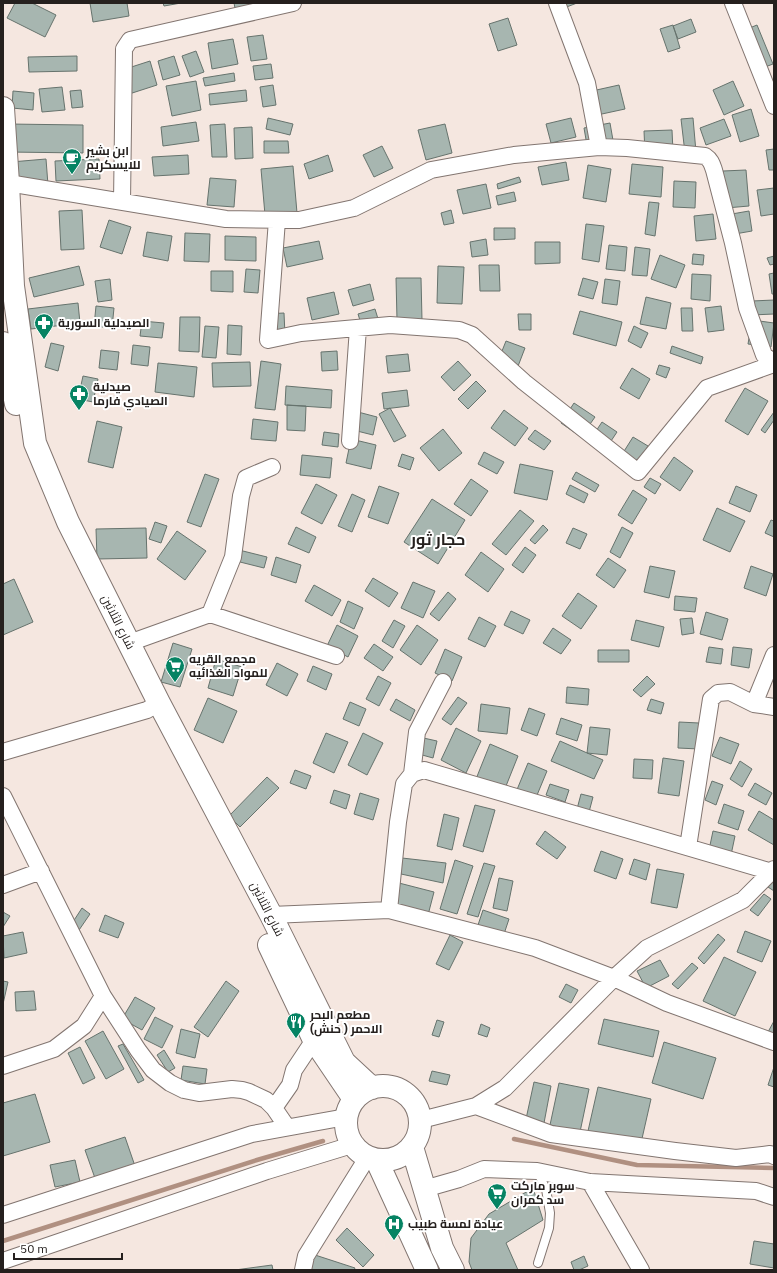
<svg xmlns="http://www.w3.org/2000/svg" width="777" height="1273" font-family="'IBM Plex Sans',Cairo,sans-serif">
<rect width="100%" height="100%" fill="#f5e7e0"/>
<g fill="none" stroke-linecap="round" stroke-linejoin="round">
<path stroke="#b09081" stroke-width="4.5" d="M514,1139L637,1165L774,1168
M3,1241L257,1160L323,1141"/>
</g>
<path fill="#a7b6b0" stroke="#66736d" d="M15,3H32L56,15L45,37L7,18Z
M90,3H127L129,16L93,22Z
M163,3H181L164,6Z
M234,3H257L237,19Z
M562,3H577L564,8Z
M508,18L517,45L498,51L489,24Z
M691,19L696,32L678,39L673,26Z
M673,25L680,48L668,52L660,29Z
M757,25L773,64L752,72L737,33Z
M263,35L267,59L251,61L247,37Z
M233,39L238,64L212,69L208,43Z
M196,51L204,72L190,77L182,56Z
M77,56V71L29,72L28,57Z
M174,56L180,75L163,80L158,61Z
M150,61L157,85L126,95L119,71Z
M271,64L273,78L255,80L253,66Z
M234,73L235,81L205,86L203,78Z
M196,81L201,110L172,116L166,86Z
M733,81L744,106L724,115L713,90Z
M273,85L276,105L263,107L260,87Z
M619,85L625,109L588,117L583,93Z
M62,87L65,110L42,112L39,89Z
M81,90L83,107L72,108L70,91Z
M246,90L247,101L210,105L209,94Z
M13,91L34,93L33,110L12,108Z
M751,109L759,136L740,142L732,115Z
M268,118L293,124L290,135L266,129Z
M571,118L576,137L551,143L546,124Z
M693,118L696,152L685,153L681,119Z
M724,119L731,136L706,145L700,128Z
M196,122L199,141L163,146L161,127Z
M610,123L614,146L588,151L584,128Z
M8,124L83,125V153L8,152Z
M225,124L227,157H212L210,125Z
M445,124L452,153L426,160L418,130Z
M252,127L253,158L235,159L234,128Z
M672,130L673,152L645,153L644,131Z
M264,141H288L289,153H264Z
M382,146L393,168L374,177L363,155Z
M774,149V170H769L766,150Z
M188,155L189,174L154,176L152,157Z
M328,155L333,171L309,179L304,164Z
M46,159L48,185L13,187L11,162Z
M99,159L100,179L56,181L55,161Z
M566,162L569,180L542,185L538,167Z
M632,164L663,167L661,197L629,194Z
M588,165L611,169L606,202L583,198Z
M293,166L297,213L265,215L261,169Z
M746,170L749,206L726,208L723,171Z
M519,177L521,182L498,189L497,184Z
M210,178L236,180L234,207L207,205Z
M674,181L696,182L695,208L673,207Z
M486,184L491,208L463,214L457,190Z
M774,188V214L761,216L757,190Z
M514,192L516,201L498,205L496,196Z
M649,202L659,203L655,236L645,234Z
M82,210L84,249L61,250L59,211Z
M451,210L454,223L444,225L441,213Z
M749,211L752,231L729,235L726,215Z
M713,214L716,239L696,241L694,216Z
M109,220L131,227L122,254L100,247Z
M586,224L604,226L599,262L582,259Z
M494,228H515V239L494,240Z
M147,232L172,236L168,261L143,256Z
M185,233L210,234L209,262L184,261Z
M225,236L256,237V261L225,260Z
M486,239L488,255L472,257L470,242Z
M319,241L323,259L287,267L283,248Z
M535,242H560V263L535,264Z
M609,245L627,247L625,271L606,269Z
M635,247L650,249L647,276L632,275Z
M693,254L704,255L703,265L692,264Z
M660,255L685,265L676,288L651,279Z
M774,256V264L770,265L767,258Z
M479,265H499L500,291H480Z
M79,266L84,285L34,297L29,278Z
M438,266L464,267L462,304L437,303Z
M246,269L260,270L258,293L244,292Z
M211,271H233V292L211,291Z
M774,273V294H772L769,274Z
M692,274L711,275L710,301L691,299Z
M396,278H421L422,320H397Z
M583,278L598,282L593,299L578,295Z
M110,279L112,300L98,302L95,281Z
M605,279L620,281L617,305L602,303Z
M370,284L374,300L353,306L348,290Z
M334,292L339,314L312,320L307,298Z
M646,297L671,303L666,329L640,324Z
M774,300V314L752,315V301Z
M78,303L80,323L31,329L28,309Z
M96,306L114,308L112,328L94,326Z
M721,306L724,330L708,332L705,308Z
M681,308H692L693,331H682Z
M375,309L379,322L362,327L358,314Z
M580,311L622,322L616,346L573,334Z
M284,313L285,335H264V314Z
M518,314H531V330H519Z
M180,317H200L199,352L179,351Z
M752,320L774,323L771,347L748,344Z
M142,321L164,323L162,338L140,336Z
M228,325L242,326L241,355L227,354Z
M205,326L219,327L216,358L202,357Z
M634,326L648,333L641,348L628,341Z
M506,341L525,348L515,374L496,366Z
M51,343L64,346L58,371L45,367Z
M133,345L150,347L148,366L131,364Z
M672,346L703,357L701,364L670,353Z
M101,350L119,352L117,370L99,368Z
M337,351L338,370L322,371L321,352Z
M408,354L410,371L388,373L386,356Z
M261,361L281,364L275,410L255,408Z
M458,361L471,375L454,391L441,377Z
M250,362L251,386L213,387L212,363Z
M158,363L197,367L194,397L155,392Z
M659,365L670,368L666,378L656,374Z
M632,368L650,379L639,399L620,388Z
M83,376L98,379L93,402L78,399Z
M476,381L486,391L468,409L458,399Z
M286,386L332,390L331,408L285,405Z
M745,388L768,401L748,435L725,421Z
M407,390L409,406L384,409L382,393Z
M574,403L595,417L581,437L561,423Z
M287,405L306,406L305,431L287,430Z
M390,408L406,436L394,442L379,414Z
M504,410L528,428L515,446L491,428Z
M358,412L377,417L373,435L353,430Z
M774,412V420L765,433L761,430Z
M253,419L278,422L276,441L251,439Z
M97,421L122,427L113,468L88,462Z
M602,422L617,432L603,453L588,443Z
M443,429L462,453L439,471L420,448Z
M535,430L551,441L544,450L528,439Z
M324,432L339,434L338,447L322,445Z
M633,437L648,446L636,465L621,456Z
M351,439L376,445L371,469L346,463Z
M484,452L504,462L497,474L478,464Z
M402,454L414,458L410,470L398,466Z
M302,455L332,458L330,478L300,475Z
M674,457L693,471L680,491L660,477Z
M520,464L553,471L547,500L514,493Z
M576,472L599,485L595,492L572,479Z
M205,474L219,479L201,527L187,522Z
M650,478L661,484L655,494L644,487Z
M471,479L488,491L471,516L454,504Z
M316,484L337,495L322,524L301,513Z
M570,485L588,494L584,503L566,494Z
M379,486L399,493L388,524L368,517Z
M736,486L757,495L750,512L729,503Z
M633,490L647,499L632,524L618,515Z
M352,494L365,500L352,532L338,526Z
M432,499L465,520L438,564L404,542Z
M717,508L745,521L730,552L703,540Z
M520,510L534,521L506,555L492,544Z
M771,520L774,521V537L765,533Z
M155,522L167,526L161,543L149,539Z
M543,525L548,530L535,544L530,540Z
M296,527L316,537L309,553L288,544Z
M622,527L633,533L620,558L610,552Z
M146,528L147,558L97,559L96,529Z
M573,528L587,534L580,549L566,543Z
M177,531L206,551L185,580L157,559Z
M525,547L536,555L523,573L512,565Z
M239,550L267,557L264,568L236,561Z
M481,552L504,569L488,592L465,575Z
M276,557L301,565L296,583L271,575Z
M608,558L626,570L614,588L596,575Z
M650,566L675,571L669,598L644,592Z
M751,566L773,574L766,596L744,588Z
M373,578L398,593L389,607L365,591Z
M14,579L33,622L3,635V584Z
M413,582L435,591L423,618L401,608Z
M314,585L341,600L332,616L305,601Z
M448,592L456,599L439,621L430,614Z
M578,593L597,606L581,629L562,616Z
M675,596L697,598L695,612L674,610Z
M348,601L363,608L354,629L340,622Z
M511,611L530,620L523,634L504,625Z
M706,612L728,619L722,640L700,634Z
M479,617L496,626L485,647L468,639Z
M692,618L694,633L682,635L680,619Z
M394,620L405,626L393,648L382,641Z
M636,620L664,627L659,647L631,640Z
M337,625L358,636L348,657L327,646Z
M417,625L438,640L421,665L400,650Z
M553,628L571,640L561,654L543,643Z
M173,643L192,649L180,687L161,682Z
M374,644L393,657L383,671L364,658Z
M709,647L723,649L721,664L706,662Z
M733,647L752,649L749,668L731,665Z
M445,649L462,657L452,681L435,673Z
M598,650H629V662H598Z
M216,659L242,667L233,696L208,688Z
M277,663L298,674L287,696L266,685Z
M313,666L332,674L326,690L307,681Z
M378,676L391,683L379,706L366,699Z
M647,676L655,684L641,697L633,690Z
M567,687L589,689L588,705L566,703Z
M458,697L467,703L451,725L442,719Z
M208,698L237,711L223,743L194,730Z
M396,699L415,710L410,721L390,710Z
M651,699L664,703L661,714L647,710Z
M350,702L366,709L359,726L343,719Z
M481,704L510,708L507,734L478,731Z
M529,708L545,714L537,736L521,730Z
M561,718L582,725L577,741L556,734Z
M679,722L699,723V749L678,748Z
M590,727L610,729L607,755L587,753Z
M456,728L481,741L466,773L441,760Z
M326,733L348,742L334,773L313,763Z
M363,733L383,743L367,775L348,765Z
M419,737L437,741L433,758L415,753Z
M720,737L739,744L731,764L712,756Z
M560,741L603,760L594,779L551,761Z
M490,744L518,756L504,791L476,779Z
M663,758L684,761L679,796L658,793Z
M634,759L653,760L652,779L633,778Z
M740,761L752,769L742,787L730,779Z
M528,763L547,771L535,800L516,792Z
M295,770L311,776L306,789L290,783Z
M267,777L279,788L240,827L229,816Z
M712,781L723,785L716,805L705,800Z
M755,783L772,793L766,805L748,795Z
M550,784L569,790L565,802L546,795Z
M334,790L350,795L346,809L330,803Z
M360,793L379,799L373,820L354,814Z
M581,794L593,797L589,812L577,809Z
M724,804L744,811L738,830L718,823Z
M475,805L495,810L483,852L463,846Z
M759,811L774,820V845L748,830Z
M444,814L459,818L452,850L437,846Z
M545,831L566,847L557,859L536,844Z
M713,831L735,836L731,855L709,850Z
M601,851L623,859L616,879L594,871Z
M402,858L446,863L443,883L401,874Z
M634,859L650,864L646,880L629,874Z
M455,860L473,866L457,914L440,909Z
M484,863L495,866L478,917L467,914Z
M657,869L684,874L677,908L651,903Z
M499,878L513,881L507,911L493,908Z
M774,880V891L768,887Z
M399,883L434,892L428,915L397,906Z
M764,894L771,899L758,916L750,910Z
M82,908L90,914L77,933L69,928Z
M483,910L509,919L503,937L477,928Z
M3,912L10,916L3,927Z
M105,915L124,923L118,938L99,931Z
M745,931L771,941L762,962L737,952Z
M23,932L27,953L4,958L3,936Z
M718,934L725,940L704,964L698,958Z
M450,935L463,942L449,970L436,964Z
M724,957L756,972L735,1016L703,1001Z
M660,960L669,976L646,988L637,971Z
M692,963L698,968L678,989L672,984Z
M3,981L8,982L3,1004Z
M226,981L239,991L208,1037L194,1027Z
M566,984L578,990L571,1003L559,997Z
M34,991L36,1010L16,1011L15,992Z
M135,997L155,1008L142,1030L122,1019Z
M155,1017L173,1026L162,1048L144,1039Z
M604,1019L659,1031L653,1057L598,1044Z
M437,1020L444,1022L439,1037L432,1035Z
M774,1021V1035L768,1032Z
M481,1024L490,1028L487,1037L478,1034Z
M181,1029L200,1034L195,1058L176,1053Z
M103,1031L124,1069L106,1079L85,1041Z
M664,1042L716,1058L703,1099L652,1083Z
M123,1044L144,1080L138,1083L118,1046Z
M80,1047L95,1078L83,1084L68,1053Z
M164,1050L175,1068L168,1072L157,1055Z
M183,1066L207,1069L205,1084L181,1080Z
M774,1067V1087L768,1085Z
M432,1071L450,1075L447,1085L429,1081Z
M534,1082L551,1086L544,1123L526,1119Z
M559,1083L589,1089L580,1132L550,1125Z
M598,1087L651,1099L641,1143L588,1131Z
M35,1094L50,1142L3,1156V1103Z
M125,1137L136,1169L96,1181L85,1150Z
M75,1160L80,1182L55,1187L50,1165Z
M533,1188L543,1220L506,1243L518,1270H472L469,1262L471,1238L489,1214Z
M347,1228L374,1255L363,1267L336,1240Z
M754,1241L774,1244V1268L750,1264Z
M312,1254L355,1268L354,1270H307Z
M584,1256L588,1266L579,1270H574L571,1262Z
M272,1265L273,1270H235Z"/>
<g fill="none" stroke-linecap="round" stroke-linejoin="round">
<g stroke="#827570" stroke-width="10">
<path id="lane" d="M537,1171L546,1189L550,1213L549,1228L538,1263"/>
</g>
<g stroke="#827570" stroke-width="18">
<path id="street" d="M557,3L587,83L599,147
M733,3L774,106
M8,183L226,219L299,220L354,208L431,170L514,155L599,147L627,148L705,156C711,160 712,164 714,170L733,243L747,308L764,355L774,363
M122,202L124,49L130,40L293,3
M277,220L268,340L301,333L390,325L459,330L472,335L524,382L638,472L707,388L774,364
M350,441L358,328
M210,614L233,557L241,496L246,478L272,467
M129,643L210,614L336,656
M754,704L774,655
M3,752L147,710L159,703
M412,774L417,732L443,682
M3,796L103,996L138,1050L153,1070L170,1083L184,1090L199,1093L232,1089L242,1090L249,1092L266,1100L274,1108L287,1127
M688,847L711,699L718,693L730,692L754,704L774,707
M3,885L41,871
M389,910L535,948L614,978L667,1003L774,1042
M271,915L389,910L398,822L404,784L412,774L424,770L772,872
M3,1066L54,1049L84,1026L103,996
M476,1106L551,1134L675,1151L736,1158L770,1154L774,1156
M274,1108L290,1085L294,1070L314,1040
M421,1120L476,1106L505,1088L614,978L647,948L743,900L774,869
M590,1182L641,1270
M424,1189L459,1179L484,1169L537,1171L590,1182L756,1191L774,1197
M3,1215L252,1134L346,1117
M3,1261L267,1171L352,1145
M303,1270L306,1256L367,1158"/>
</g>
<g stroke="#827570" stroke-width="24">
<path id="secondary" d="M3,108L8,183L13,286L35,443L68,522L159,703L271,915L344,1062L372,1088
M3,343L16,404
M269,945L314,1040L354,1099
M346 1123a37 37 0 1 1 74 0a37 37 0 1 1-74 0Z
M412,1147L442,1248L453,1270
M377,1161L427,1270"/>
</g>
<use href="#lane" stroke="#fff" stroke-width="8"/>
<use href="#street" stroke="#fff" stroke-width="16"/>
<use href="#secondary" stroke="#fff" stroke-width="22"/>
</g>
<defs>
<g id="cafe-pin" transform="scale(1)"><path d="M0 17L-7.5 6A9.5 9.5 0 1 1 7.5 6Z" fill="#068363" stroke="#fff"/><path d="M-5.5-4.5H6V0H3Q3 3.5 0 3.5H-2.5Q-5.5 3.5-5.5 0ZM3-3.2v2h1.7v-2ZM-6 4.5H4V6H-6Z" fill="#fff"/></g>
<g id="pharmacy-pin" transform="scale(1)"><path d="M0 17L-7.5 6A9.5 9.5 0 1 1 7.5 6Z" fill="#068363" stroke="#fff"/><path d="M-2-6h4v4h4v4h-4v4h-4v-4h-4v-4h4Z" fill="#fff"/></g>
<g id="supermarket-pin" transform="scale(1)"><path d="M0 17L-7.5 6A9.5 9.5 0 1 1 7.5 6Z" fill="#068363" stroke="#fff"/><path d="M-6-5.5h2.5l.6 2H6L4.5 2H-2.5L-4.4-4H-6ZM-1.5 3.2a1.3 1.3 0 1 0 .1 0ZM3 3.2a1.3 1.3 0 1 0 .1 0Z" fill="#fff"/></g>
<g id="restaurant-pin" transform="scale(1)"><path d="M0 17L-7.5 6A9.5 9.5 0 1 1 7.5 6Z" fill="#068363" stroke="#fff"/><path d="M-5-6h1v4h1v-4h1v4h1v-4h1v5L-1.5 .5V6h-2V.5L-5-1ZM5-6V6H3V1.5H1.5Q1.5-4 5-6Z" fill="#fff"/></g>
<g id="hospital-pin" transform="scale(1)"><path d="M0 17L-7.5 6A9.5 9.5 0 1 1 7.5 6Z" fill="#068363" stroke="#fff"/><path d="M-5-5h3v3.5h4V-5h3V5h-3V1.5h-4V5h-3Z" fill="#fff"/></g>
</defs>
<g fill-rule="evenodd">
<use href="#cafe-pin" x="72" y="158"/>
<use href="#pharmacy-pin" x="44" y="323"/>
<use href="#pharmacy-pin" x="79" y="394"/>
<use href="#supermarket-pin" x="175" y="666"/>
<use href="#restaurant-pin" x="296" y="1022"/>
<use href="#supermarket-pin" x="497" y="1193"/>
<use href="#hospital-pin" x="394" y="1224"/>
</g>
<g text-anchor="middle" stroke-width="4" stroke-linejoin="round" paint-order="stroke">
<g font-size="12" font-weight="bold" fill="#25201e" stroke="#fff" text-anchor="start">
<text x="86" y="155">ابن بشير<tspan x="86" dy="14">للايسكريم</tspan></text>
<text x="58" y="327">الصيدلية السورية</text>
<text x="93" y="391">صيدلية<tspan x="93" dy="14">الصيادي فارما</tspan></text>
<text x="189" y="663">مجمع القريه<tspan x="189" dy="14">للمواد الغذائيه</tspan></text>
<text x="310" y="1019">مطعم البحر<tspan x="310" dy="14">الاحمر ( حنش)</tspan></text>
<text x="511" y="1190">سوبر ماركت<tspan x="511" dy="14">سد كمران</tspan></text>
<text x="408" y="1228">عيادة لمسة طبيب</text>
</g>
<g font-size="12" fill="#25201e" stroke="#fff">
<text transform="translate(118 622) rotate(63)" y="4">شارع الثلاثين</text>
<text transform="translate(267 909) rotate(63)" y="4">شارع الثلاثين</text>
</g>
<g font-size="16" font-weight="bold" fill="#25201e" stroke="#fff">
<text x="438" y="545">حجار ثور</text>
</g>
</g>
<rect width="777" height="1273" fill="none" stroke="#25201e" stroke-width="8"/>
<path d="M14 1253v6h108v-6" fill="none" stroke="#25201e" stroke-width="2"/>
<text x="20" y="1253" font-size="12" fill="#25201e" stroke="#ffffff" stroke-width="3" paint-order="stroke">50 m</text>
</svg>
